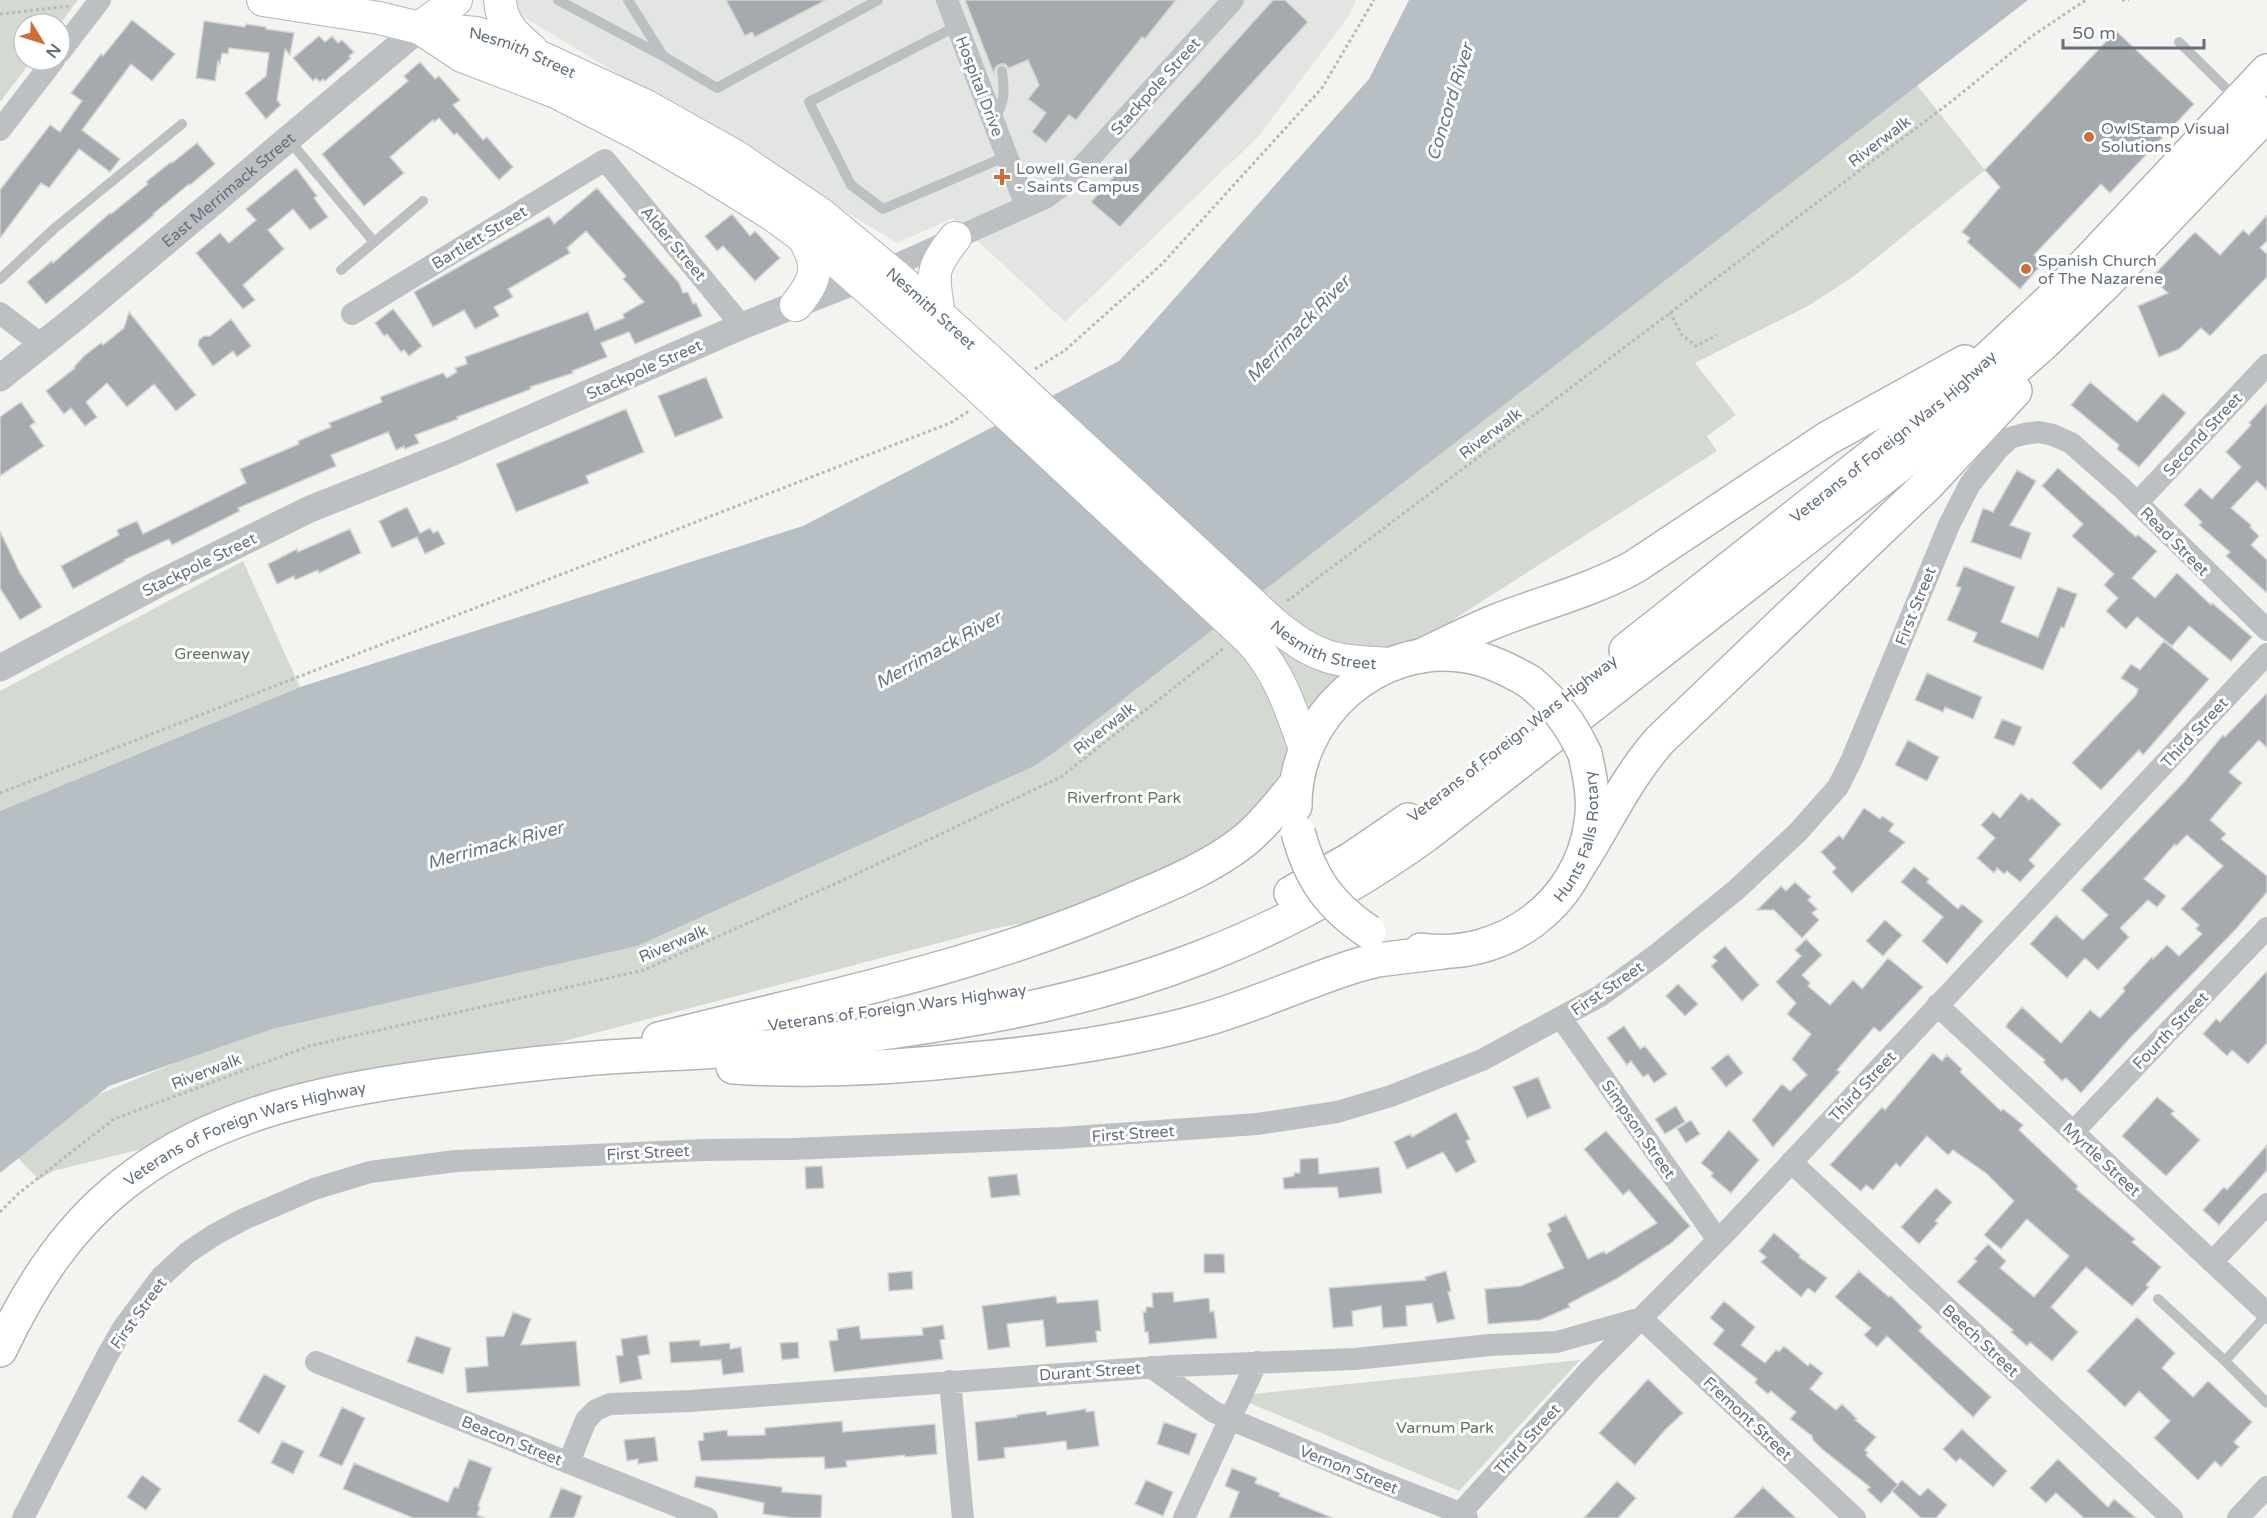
<svg xmlns="http://www.w3.org/2000/svg" width="2267" height="1518" font-family="'Varela Round',sans-serif">
<rect width="100%" height="100%" fill="#f3f3f0"/>
<path fill="#e3e5e3" d="M514,0H1356L1348,17L1258,137L1065,322L953,218L897,243L522,16Z"/>
<path fill="#d4d9d2" d="M0,0H78L60,24H24V60H32L0,102Z
M1900,64L1985,170L1854,276L1808,306L1695,363L1736,415L1707,436L1717,451L1295,721L1276,786L1223,855L1158,894L984,931L328,1103L53,1171L39,1180L3,1142L34,1121L241,1036Z
M243,561L300,687L0,811V691Z
M1580,1360L1459,1491L1233,1396Z"/>
<path fill="#b8bfc4" d="M1409,0H2028L1056,751L1034,766L637,946L272,1029L109,1086L0,1173V811L300,687L803,526L1119,361L1369,79Z"/>
<path fill="#a5aaaf" stroke="#d4d4d3" stroke-width="1.5" d="M726,0H826L755,37L752,32L745,36Z
M965,0H1176L1145,39L1142,37L1076,120L1069,115L1046,143L1032,132L1046,113L1028,99L1039,85L1028,60L1009,68L1005,64H1000L995,68L994,74Z
M1273,0H1285L1308,22L1120,227L1091,202Z
M132,20L175,54L152,81L131,64L82,130L120,159L110,172L79,149L49,188L41,183L0,238V190L50,125L60,132L82,101L71,93L101,54L103,56Z
M204,21L245,27L246,24L266,27V29L294,33L290,55L285,49L277,100L281,105L266,119L245,93L266,76L269,53L229,48L228,54L222,53L220,64L218,61L215,81L196,78Z
M2116,31L2194,104L2110,193L2101,184L2034,255L2043,263L2020,289L1967,242L1970,238L1962,232L2000,187L1985,170Z
M319,36L325,42L332,36L338,43L342,40L354,52L349,56L351,58L325,81L323,79L320,82L316,78L313,81L293,58Z
M420,62L435,79L439,76L460,100L453,105L483,140L487,137L513,167L499,180L457,133L454,135L439,118L434,122L433,120L390,157L404,173L364,206L322,154L408,81L404,76Z
M197,143L215,164L190,185L189,184L153,214L154,215L46,304L27,282L52,261L53,263L110,213L111,214L148,184L146,182L171,162L172,163Z
M296,168L317,196L314,198L328,217L310,230L293,209L268,230L284,249L243,285L255,300L243,309L196,253L220,233L229,243L256,220L246,209Z
M597,188L679,283L683,293L688,292L693,304L696,303L702,316L635,344L629,332L601,343L607,357L572,371L573,373L530,387L531,389L457,417L458,419L415,435L419,443L405,449L404,446L396,450L388,432L331,455L336,466L238,508L240,511L172,545L169,539L124,560L125,561L73,589L61,566L119,535L117,530L137,521L143,534L246,483L240,469L299,444L298,441L331,427L329,423L382,402L380,397L443,373L447,378L457,372L455,368L467,364L465,357L588,312L595,330L624,318L623,314L644,302L623,279L626,276L586,231L567,248L570,253L508,289L513,297L494,307L499,316L475,329L464,310L433,327L414,292L549,216L554,224Z
M732,214L750,236L755,231L780,258L755,281L723,246L717,251L705,236Z
M2267,215V241L2260,248L2267,254V277L2210,336L2201,328L2179,349L2159,357L2138,306L2168,293L2151,278L2195,232L2220,255L2243,230L2249,235Z
M393,309L422,346L409,356L404,350L401,352L387,334L384,336L375,323Z
M129,312L196,395L176,411L154,384L127,407L107,383L86,402L97,417L85,426L71,408L64,414L46,391L75,368L74,367L84,356L101,343L103,345L124,328Z
M231,319L251,346L237,357L233,351L213,366L198,345L199,340L204,336H210Z
M706,377L723,418L675,437L658,396Z
M2090,382L2137,422L2163,393L2186,413L2139,467L2117,449L2119,445L2071,405Z
M21,402L35,422L30,426L44,446L0,476V417Z
M2267,403V490L2257,481L2231,508L2251,525L2250,527L2259,536L2251,545L2267,560V593L2226,556L2230,552L2199,525L2202,522L2184,505L2200,488L2212,499L2241,467L2226,452L2251,425L2249,423Z
M626,409L644,452L586,476L589,483L516,512L496,464Z
M2058,468L2136,537L2138,535L2157,551L2132,578L2155,598L2177,573L2211,605L2212,603L2252,637L2231,661L2189,626L2172,646L2137,617L2126,629L2106,611L2118,598L2104,585L2114,574L2072,536L2083,524L2042,486Z
M2017,470L2036,481L2010,525L2031,533L2021,559L1971,542L1983,508L1993,512Z
M407,507L420,533L430,528L433,533L438,531L445,544L425,554L417,537L392,548L379,521Z
M350,529L361,553L319,573L318,570L295,580L294,576L277,584L268,564L297,549L298,552Z
M0,531L20,573L42,607L20,620L0,588Z
M1964,566L2015,587L2001,622L2038,637L2058,587L2077,594L2064,628L2061,627L2043,670L1973,642L1977,633L1947,620L1961,588L1956,586Z
M2164,641L2209,679L2143,755L2139,750L2101,790L2072,763L2136,695L2138,689L2121,678L2131,664L2140,670Z
M1927,673L1982,697L1973,719L1945,707L1943,712L1915,700Z
M2267,693V748L2259,740L2229,772L2242,783L2210,820L2226,834L2221,839L2267,876V892L2236,929L2130,1038L2081,1093L2066,1078L2062,1081L2043,1062L2045,1060L2006,1027L2007,1024L2022,1007L2061,1043L2090,1010L2100,1018L2125,991L2123,988L2152,957L2153,959L2167,945L2179,956L2202,934L2196,929L2199,925L2181,909L2223,866L2187,835L2176,846L2175,844L2144,879L2166,896L2157,907L2148,900L2120,928L2129,937L2098,970L2085,958L2067,978L2030,944L2056,915L2083,940L2108,915L2081,890L2185,781L2223,735L2225,737Z
M2002,719L2022,727L2014,746L1994,738Z
M1908,740L1939,757L1927,781L1895,765Z
M2021,793L2029,800L2032,798L2061,824L2029,860L2035,866L2020,882L2007,871L2004,874L1997,868L1994,873L1977,858L1995,838L1981,825L1993,812L2000,818Z
M1864,808L1880,819L1882,816L1894,824L1889,831L1905,842L1852,893L1832,872L1836,868L1821,852L1839,835L1843,839Z
M1914,867L1929,879L1927,882L1958,909L1962,904L1983,921L1947,964L1922,941L1943,917L1901,882Z
M1795,882L1811,897L1808,900L1817,909L1812,913L1819,920L1802,938L1774,910H1757L1781,886L1786,891Z
M1885,920L1902,935L1883,956L1866,941Z
M1806,939L1822,955L1802,975L1810,983L1808,986L1830,1005L1853,980L1862,989L1888,958L1923,987L1880,1032L1874,1027L1837,1070L1840,1072L1773,1147L1752,1120L1782,1084L1790,1091L1807,1075L1792,1059L1811,1034L1787,1014L1796,1003L1776,982L1801,956L1795,950Z
M1725,946L1759,985L1742,1001L1711,966L1717,961L1713,957Z
M2267,971V1043L2248,1064L2232,1050L2227,1056L2203,1034L2216,1019L2220,1022Z
M1678,984L1698,1004L1685,1016L1666,996Z
M1624,1026L1640,1049L1645,1046L1667,1074L1654,1083L1648,1074L1643,1077L1631,1061L1627,1065L1607,1038Z
M1933,1053L1942,1061L1947,1055L1962,1069L1960,1072L2001,1111L2003,1109L2023,1125L2019,1130L2078,1186L2076,1189L2135,1239L2132,1242L2161,1267L2146,1285L2149,1287L2132,1306L2086,1267L2051,1307L2078,1332L2052,1361L2030,1342L2027,1346L2011,1332L2013,1330L1957,1282L1977,1261L1974,1259L1988,1244L2006,1261L2000,1268L2034,1297L2069,1256L2027,1219L2001,1249L1984,1235L2014,1201L1987,1174L1953,1150L1948,1155L1927,1136L1900,1167L1896,1163L1873,1190L1866,1185L1861,1191L1830,1165L1882,1107L1885,1110Z
M1728,1054L1743,1073L1726,1087L1711,1068Z
M1538,1077L1551,1108L1527,1118L1513,1087Z
M2157,1097L2174,1111L2171,1114L2200,1140L2166,1176L2122,1136Z
M1676,1106L1685,1122L1665,1134L1655,1119Z
M1456,1112L1470,1139L1466,1141L1476,1162L1456,1173L1443,1152L1407,1169L1394,1142L1410,1134L1412,1137Z
M1691,1120L1700,1134L1686,1143L1677,1129Z
M1729,1130L1759,1160L1731,1193L1711,1176L1713,1173L1701,1163Z
M1606,1131L1690,1226L1670,1244L1618,1278L1568,1304L1570,1307L1540,1320L1488,1324L1485,1289L1521,1286L1564,1268L1547,1234L1551,1231L1548,1224L1566,1215L1588,1259L1604,1251L1606,1254L1657,1223L1629,1190L1623,1195L1584,1149Z
M2267,1145V1170L2219,1225L2203,1210L2224,1187L2227,1190Z
M1318,1158L1319,1174L1379,1167L1382,1193L1339,1198L1337,1187L1284,1189L1283,1178L1294,1176V1173H1300V1159Z
M822,1166L824,1188L806,1189L805,1167Z
M1017,1174L1020,1195L991,1198L988,1177Z
M1936,1188L1952,1202L1935,1221L1938,1223L1919,1244L1901,1227Z
M1774,1233L1800,1255L1799,1257L1827,1278L1815,1293L1808,1288L1801,1297L1761,1262L1766,1257L1759,1251Z
M1204,1254H1224L1225,1273H1204Z
M912,1271L913,1289L889,1291L888,1273Z
M1446,1271L1451,1291L1448,1292L1455,1319L1437,1323L1432,1303L1406,1306L1407,1326L1383,1328L1381,1306L1352,1311L1353,1326L1333,1328L1329,1288L1426,1280L1425,1277Z
M1859,1271L1889,1297L1891,1296L1922,1327L1919,1331L1991,1397L1973,1417L1887,1336L1877,1347L1864,1335L1871,1328L1835,1297Z
M1173,1292L1174,1302L1209,1298L1210,1312L1214,1311L1217,1338L1149,1344L1148,1332H1145L1143,1312H1146V1307H1153L1152,1293Z
M1056,1296L1057,1303L1098,1300L1101,1331H1096L1097,1342L1046,1347L1043,1320L1007,1324L1010,1347L988,1350L982,1306Z
M1724,1301L1755,1327L1741,1345L1765,1363L1776,1350L1779,1352L1784,1346L1808,1366L1810,1363L1823,1373L1810,1389L1836,1410L1842,1404L1857,1419L1855,1420L1876,1437L1865,1450L1868,1453L1866,1455L1898,1485L1881,1503L1867,1490L1870,1487L1822,1449L1813,1440L1812,1436L1790,1419L1796,1412L1771,1391L1768,1394L1755,1383L1757,1379L1713,1344L1724,1330L1710,1318Z
M513,1312L531,1319L521,1345L576,1341L580,1386L467,1393L465,1368L488,1366L486,1337L504,1336Z
M2137,1317L2175,1353L2162,1368L2193,1397L2208,1381L2252,1422L2234,1442L2239,1447L2221,1467L2215,1461L2198,1480L2154,1438L2170,1421L2139,1391L2125,1407L2087,1371Z
M943,1325L945,1339L940,1340L943,1359L834,1372L829,1341L838,1340L837,1329L859,1326L861,1339L923,1335L922,1328Z
M647,1335L650,1354L638,1356L642,1379L620,1383L616,1356L623,1355L621,1339Z
M416,1336L451,1348L443,1374L407,1362Z
M700,1340V1346L730,1343V1349L741,1347L744,1372L723,1375L721,1360L671,1363L669,1342Z
M798,1342L799,1358L782,1360L780,1343Z
M264,1374L286,1386L259,1434L238,1421Z
M1648,1379L1683,1413L1665,1430L1635,1465L1599,1433Z
M342,1407L365,1418L342,1466L319,1456Z
M1086,1409V1412L1094,1411L1099,1446L1067,1450L1066,1441L1004,1448L1005,1458L978,1461L975,1422L1017,1417V1415L1046,1411L1047,1415Z
M842,1421L843,1432L935,1424L937,1454L905,1457V1455L846,1461L847,1467L825,1469L824,1457L701,1461L698,1441L704,1440L703,1433L727,1430L728,1436L765,1435V1428Z
M1164,1422L1197,1434L1189,1455L1157,1444Z
M1962,1429L2007,1471L1993,1487L1960,1458L1956,1462L1943,1449Z
M655,1437L658,1461L638,1464V1459L627,1461L624,1440Z
M282,1441L304,1451L293,1474L271,1463Z
M469,1459L492,1468L478,1506L480,1507L477,1515L485,1518H413L343,1489L354,1463L448,1502L454,1487L458,1488Z
M2058,1459L2108,1507L2114,1499L2136,1518H2084L2056,1493L2046,1503L2030,1488Z
M1232,1468L1257,1478L1255,1483L1280,1493L1279,1496L1333,1518H1229L1239,1492L1225,1486Z
M142,1475L161,1489L146,1510L127,1497Z
M696,1476L782,1487V1492L822,1495L821,1518H793L763,1514L764,1503L694,1487Z
M1146,1480L1173,1492L1163,1516L1135,1504Z
M1902,1480L1920,1496L1928,1488L1947,1505L1936,1518H1921L1892,1491Z
M1617,1481L1636,1498L1618,1518H1584Z
M1763,1487L1796,1518H1733Z
M561,1488L582,1496L574,1518H549Z"/>
<g fill="none" stroke-linecap="round" stroke-linejoin="round">
<g stroke="#b2b5ba" stroke-width="34">
<g id="secondary">
<path id="s2" d="M263,0L379,18L420,28L476,33L512,44L646,106L735,156L822,215L904,283L988,359"/>
<path d="M500,0C501,23 515,36 532,50"/>
<path d="M420,28L456,0"/>
<path d="M423,30L462,56L556,92L634,132L707,174L773,215L841,265L962,372"/>
<path d="M796,305C818,278 820,266 802,235"/>
<path d="M939,314C933,275 929,270 955,238"/>
<path id="s3" d="M1273,623C1316,660 1336,661 1390,664"/>
<path d="M1250,640C1279,671 1291,709 1305,749"/>
</g>
</g>
<g stroke="#b1b4b7" stroke-width="36">
<g id="primary">
<path id="s4" d="M1626,650L1950,394L2061,290L2267,71"/>
<path d="M1421,656C1446,644 1471,631 1496,621C1544,602 1588,592 1634,567L1828,438L1965,362"/>
<path d="M1295,806C1294,716 1377,641 1467,656C1490,660 1510,670 1530,682"/>
<path d="M1578,867C1606,824 1626,778 1660,740L1928,484L2015,391"/>
<path d="M1291,893L1351,859L1408,820"/>
<path id="s5" d="M1421,950C1502,961 1580,905 1591,823C1595,800 1590,777 1585,754"/>
<path d="M659,1039C818,999 981,967 1132,900C1170,884 1211,867 1244,841C1264,825 1280,803 1296,784"/>
<path d="M733,1067C813,1072 894,1068 974,1059C1051,1052 1129,1041 1203,1020C1256,1005 1306,981 1358,965L1377,960L1443,952"/>
<path id="s6" d="M0,1350C32,1282 72,1221 134,1176C213,1117 312,1094 408,1080C463,1072 518,1065 573,1060C631,1054 689,1054 747,1049C818,1042 890,1033 960,1021C1133,993 1283,938 1426,835L1897,467L1986,394L2045,342L2104,285L2267,114"/>
</g>
</g>
<path stroke="#b7b9bb" stroke-width="3" stroke-dasharray="3 3" stroke-linecap="butt" d="M2122,0H2129
M0,14L70,6
M1670,312L1682,335L1696,346L1717,335
M1035,369L1064,351L1161,265L1322,88L1374,0
M1287,601L1952,101L2032,36L2086,0
M0,793L950,423L969,411
M0,1212L19,1193L114,1119L309,1046L644,970L852,876L1061,777L1224,648"/>
<path stroke="#bdc0c3" stroke-width="10" d="M558,0L663,56L717,88L878,0
M628,0L663,56
M957,26L809,102L851,185L883,209L1007,156
M2179,42L2237,99
M993,121C1005,102 1005,93 1002,71
M288,139L374,242
M341,270L423,201
M0,279L56,227L182,124
M2158,1299L2225,1361
M2267,1314L2225,1361L2267,1403"/>
<path stroke="#bdc0c3" stroke-width="22" d="M947,0L1026,206
M60,52L100,0
M0,130L54,60
M887,269L1045,198L1067,182L1077,172L1233,0
M0,313L42,345
M352,314L605,160L742,326
M2137,503L2267,365
M1937,1005L2267,1313
M1561,1018L1718,1240
M2073,1132L2267,928
M1791,1162L2172,1518
M2212,1262L2267,1204
M316,1362L707,1518
M1257,1362L1230,1419L1373,1479L1460,1513L1467,1518
M1151,1367L1214,1412L1230,1419L1184,1518
M950,1381L963,1518
M569,1462L586,1420L596,1410L610,1404L690,1401L1172,1366L1355,1359L1490,1345L1557,1342L1641,1318L1855,1518
M23,1518L107,1356L123,1328L161,1277L187,1253L214,1235L244,1219L314,1189L370,1172L456,1161L704,1150L792,1149L1061,1138L1257,1124L1337,1112L1391,1096L1482,1060L1600,996L1656,955L1736,890L1798,832L1838,787L1852,759L1949,525L1970,484L1999,448L2010,438L2024,434L2039,432L2053,435L2071,443L2122,488L2267,630
M1456,1518L1589,1371L1729,1229L2267,654
M2238,1518L2267,1487"/>
<g stroke="#bdc0c3" stroke-width="27">
<path id="s1" d="M0,378L79,315L420,28"/>
<path d="M0,668L158,584L310,509L451,453L742,326L876,273"/>
</g>
<use href="#secondary" stroke="#fff" stroke-width="32"/>
<use href="#primary" stroke="#fff" stroke-width="33"/>
<g stroke="#b2b5ba" stroke-width="34" stroke-linecap="butt">
<path id="secondary-bridge" d="M988,359L1273,623
M962,372L1250,640"/>
</g>
<g stroke="#b1b4b7" stroke-width="36" stroke-linecap="butt">
<path id="primary-bridge" d="M1530,682C1555,703 1571,724 1585,754
M1298,832C1310,878 1329,905 1369,932"/>
</g>
<use href="#secondary-bridge" stroke="#fff" stroke-width="32"/>
<use href="#primary-bridge" stroke="#fff" stroke-width="33"/>
</g>
<g fill="#cb6e38" stroke="#fff" stroke-width="2">
<circle cx="2089" cy="137" r="6"/>
<path d="M999 168h6v6h6v6h-6v6h-6v-6h-6v-6h6z"/>
<circle cx="2026" cy="269" r="6"/>
</g>
<g text-anchor="middle" stroke-width="6" stroke-linejoin="round" paint-order="stroke">
<g font-size="16" fill="#66707d" stroke="#fff">
<text dy="6" stroke="none"><textPath href="#s2" startOffset="266">Nesmith Street</textPath></text>
<text transform="translate(980 86) rotate(69)" y="6">Hospital Drive</text>
<text transform="translate(1155 86) rotate(-48)" y="6">Stackpole Street</text>
<text transform="translate(1879 141) rotate(-37)" y="6">Riverwalk</text>
<text dy="6" stroke="none"><textPath href="#s1" startOffset="296">East Merrimack Street</textPath></text>
<text transform="translate(479 237) rotate(-31)" y="6">Bartlett Street</text>
<text transform="translate(674 243) rotate(50)" y="6">Alder Street</text>
<text dy="6" stroke="none"><textPath href="#s2" startOffset="752">Nesmith Street</textPath></text>
<text transform="translate(644 369) rotate(-24)" y="6">Stackpole Street</text>
<text transform="translate(1490 433) rotate(-37)" y="6">Riverwalk</text>
<text transform="translate(2202 434) rotate(-47)" y="6">Second Street</text>
<text dy="6" stroke="none"><textPath href="#s4" startOffset="342">Veterans of Foreign Wars Highway</textPath></text>
<text transform="translate(2175 541) rotate(45)" y="6">Read Street</text>
<text transform="translate(199 564) rotate(-26)" y="6">Stackpole Street</text>
<text transform="translate(1915 606) rotate(-68)" y="6">First Street</text>
<text dy="6" stroke="none"><textPath href="#s3" startOffset="57">Nesmith Street</textPath></text>
<text transform="translate(1104 728) rotate(-38)" y="6">Riverwalk</text>
<text transform="translate(2194 732) rotate(-47)" y="6">Third Street</text>
<text transform="translate(1512 738) rotate(-38)" y="6">Veterans of Foreign Wars Highway</text>
<text dy="6" stroke="none"><textPath href="#s5" startOffset="219">Hunts Falls Rotary</textPath></text>
<text transform="translate(673 943) rotate(-23)" y="6">Riverwalk</text>
<text transform="translate(1607 988) rotate(-34)" y="6">First Street</text>
<text transform="translate(897 1007) rotate(-8)" y="6">Veterans of Foreign Wars Highway</text>
<text transform="translate(2170 1030) rotate(-46)" y="6">Fourth Street</text>
<text transform="translate(206 1071) rotate(-21)" y="6">Riverwalk</text>
<text transform="translate(1862 1086) rotate(-47)" y="6">Third Street</text>
<text transform="translate(1639 1129) rotate(55)" y="6">Simpson Street</text>
<text transform="translate(1133 1133) rotate(-4)" y="6">First Street</text>
<text dy="6" stroke="none"><textPath href="#s6" startOffset="342">Veterans of Foreign Wars Highway</textPath></text>
<text transform="translate(648 1152) rotate(-3)" y="6">First Street</text>
<text transform="translate(2102 1159) rotate(43)" y="6">Myrtle Street</text>
<text transform="translate(138 1313) rotate(-54)" y="6">First Street</text>
<text transform="translate(1981 1340) rotate(43)" y="6">Beech Street</text>
<text transform="translate(1090 1371) rotate(-4)" y="6">Durant Street</text>
<text transform="translate(1748 1418) rotate(43)" y="6">Fremont Street</text>
<text transform="translate(1527 1439) rotate(-48)" y="6">Third Street</text>
<text transform="translate(512 1440) rotate(22)" y="6">Beacon Street</text>
<text transform="translate(1349 1469) rotate(22)" y="6">Vernon Street</text>
</g>
<g font-size="16" fill="#66707d" stroke="#fff" text-anchor="start">
<text x="2101" y="134">OwlStamp Visual<tspan x="2101" dy="18">Solutions</tspan></text>
<text x="1016" y="174">Lowell General<tspan x="1016" dy="18">- Saints Campus</tspan></text>
<text x="2038" y="266">Spanish Church<tspan x="2038" dy="18">of The Nazarene</tspan></text>
</g>
<g font-size="16" fill="#657564" stroke="#fff">
<text x="212" y="659">Greenway</text>
<text x="1124" y="803">Riverfront Park</text>
<text x="1445" y="1433">Varnum Park</text>
</g>
<g font-size="18" font-style="italic" fill="#677781" stroke="#fff">
<text transform="translate(1450 102) rotate(-73)" y="6">Concord River</text>
<text transform="translate(1298 329) rotate(-46)" y="6">Merrimack River</text>
<text transform="translate(938 650) rotate(-29)" y="6">Merrimack River</text>
<text transform="translate(495 845) rotate(-15)" y="6">Merrimack River</text>
</g>
</g>
<g transform="translate(42 42) rotate(128)"><circle r="28" fill="#ffffff" stroke="#c2c6cb" stroke-width="1.5"/>
<path d="M0-4.5L10 22L0 15L-10 22Z" fill="#cb6e38"/>
<text y="-9" font-size="16" font-weight="bold" text-anchor="middle" fill="#66707d">N</text>
</g>
<path d="M2063 39v9h141v-9" fill="none" stroke="#66707d" stroke-width="3"/>
<text x="2072" y="39" font-size="18" fill="#66707d" stroke="#ffffff" stroke-width="4.5" paint-order="stroke">50 m</text>
</svg>
